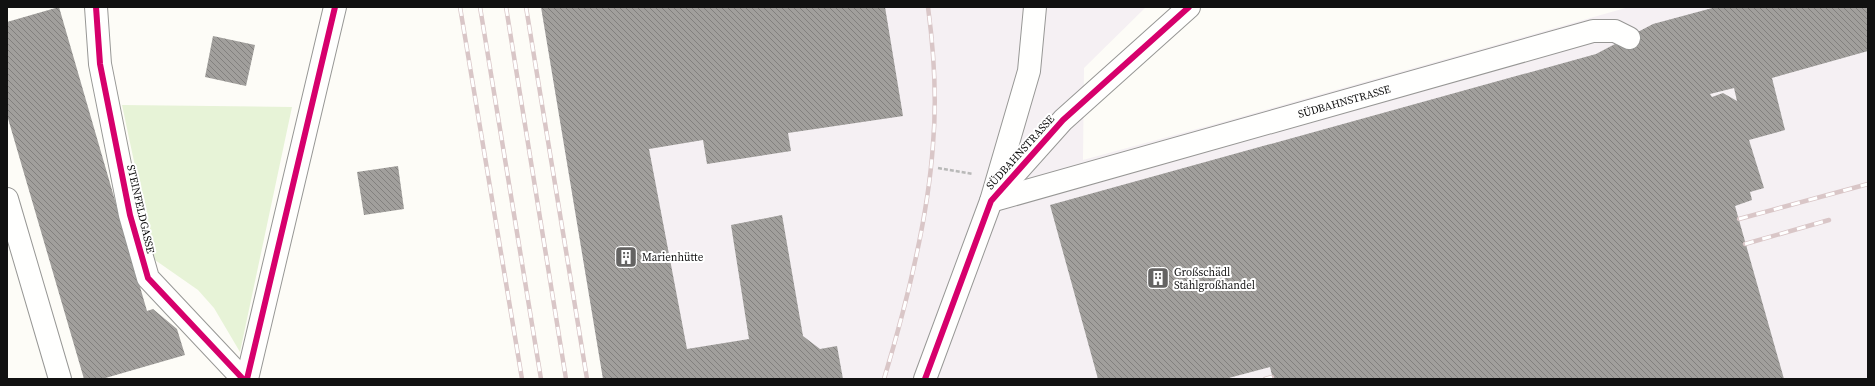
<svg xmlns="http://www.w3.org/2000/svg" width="1875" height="386" font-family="'Source Serif 4',serif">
<defs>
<pattern id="building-back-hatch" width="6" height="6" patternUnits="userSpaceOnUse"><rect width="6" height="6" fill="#a19f9c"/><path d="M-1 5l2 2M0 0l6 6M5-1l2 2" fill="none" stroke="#82807e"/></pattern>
</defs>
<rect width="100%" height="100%" fill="#fdfcf7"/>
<path fill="#f5f0f3" d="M541,7H1146L1084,68L1083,160L1226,121L1629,7H1868V379H603Z"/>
<path fill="#e7f3d7" d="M122,105L292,107L240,352L214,308L198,290L155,260Z"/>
<path fill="url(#building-back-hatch)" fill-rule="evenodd" d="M59,7L147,311L153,309L177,329L185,355L102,379H84L7,115V22Z
M541,7H885L903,116L788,133L791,151L707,164L703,140L649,149L687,349L749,339L731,225L782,215L803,336L820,349L837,346L843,379H603Z
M1716,7H1868V51L1772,78L1785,130L1749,140L1764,188L1750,192L1752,200L1735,206L1784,379H1273L1270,367L1225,379H1098L1050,205L1596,54L1653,24ZM1734,88L1737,101L1723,93L1712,97L1710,94Z
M213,36L255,45L246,86L205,77Z
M398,166L404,209L364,215L357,172Z"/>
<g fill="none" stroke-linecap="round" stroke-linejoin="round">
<g stroke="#979795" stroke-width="24">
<g id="minor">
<path d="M96,7L100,64L130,215L148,278L243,379"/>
<path d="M994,197L1063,120L1189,7"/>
<path d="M7,199L60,379"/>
<path id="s1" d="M991,201L1593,31H1615L1629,38"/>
<path d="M247,379L335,7"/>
<path d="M925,379L991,201L1029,71L1035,7"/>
</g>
</g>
<path stroke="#b9b9b8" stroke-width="2.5" stroke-dasharray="4 2" stroke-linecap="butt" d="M938,168L973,174"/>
<use href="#minor" stroke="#fffffe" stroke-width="22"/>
<g stroke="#d9c6c7" stroke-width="4.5">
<path id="rail" d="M460,7L522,379
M480,7L541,379
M506,7L566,379
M526,7L587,379
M1739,219L1868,184
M1745,244L1829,220
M884,379C906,306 928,220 933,144C937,98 934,52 928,7
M1265,379L1272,377"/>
</g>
<use href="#rail" stroke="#fff" stroke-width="3" stroke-dasharray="9" stroke-linecap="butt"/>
<g stroke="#fff" stroke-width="8">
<path id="cycleway" d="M96,7L100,64L130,215L148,278L243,379
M247,379L335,7
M925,379L991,201L1063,120L1189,7"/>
</g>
<use href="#cycleway" stroke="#d6006c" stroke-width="6"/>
</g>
<defs>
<g id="building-square" transform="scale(1.15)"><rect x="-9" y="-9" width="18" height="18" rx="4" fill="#646362" stroke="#fff"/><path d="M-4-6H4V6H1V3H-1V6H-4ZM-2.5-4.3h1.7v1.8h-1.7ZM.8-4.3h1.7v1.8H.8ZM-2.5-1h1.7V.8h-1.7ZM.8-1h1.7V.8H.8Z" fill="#fff"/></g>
</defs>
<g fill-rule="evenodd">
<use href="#building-square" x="626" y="257"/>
<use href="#building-square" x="1158" y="278"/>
</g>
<g text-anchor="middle" stroke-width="4" stroke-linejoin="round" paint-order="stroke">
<g font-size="11" fill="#111" stroke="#fff">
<text dy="4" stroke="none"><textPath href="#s1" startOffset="367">SÜDBAHNSTRASSE</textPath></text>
<text transform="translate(1020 152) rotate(-48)" y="4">SÜDBAHNSTRASSE</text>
<text transform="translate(141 209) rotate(77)" y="4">STEINFELDGASSE</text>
</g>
<g font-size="11" fill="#111" stroke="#fff" text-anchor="start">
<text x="642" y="261">Marienhütte</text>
<text x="1174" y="276">Großschädl<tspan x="1174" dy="13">Stahlgroßhandel</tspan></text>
</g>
</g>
<rect width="1875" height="386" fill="none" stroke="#111111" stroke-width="16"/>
</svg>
